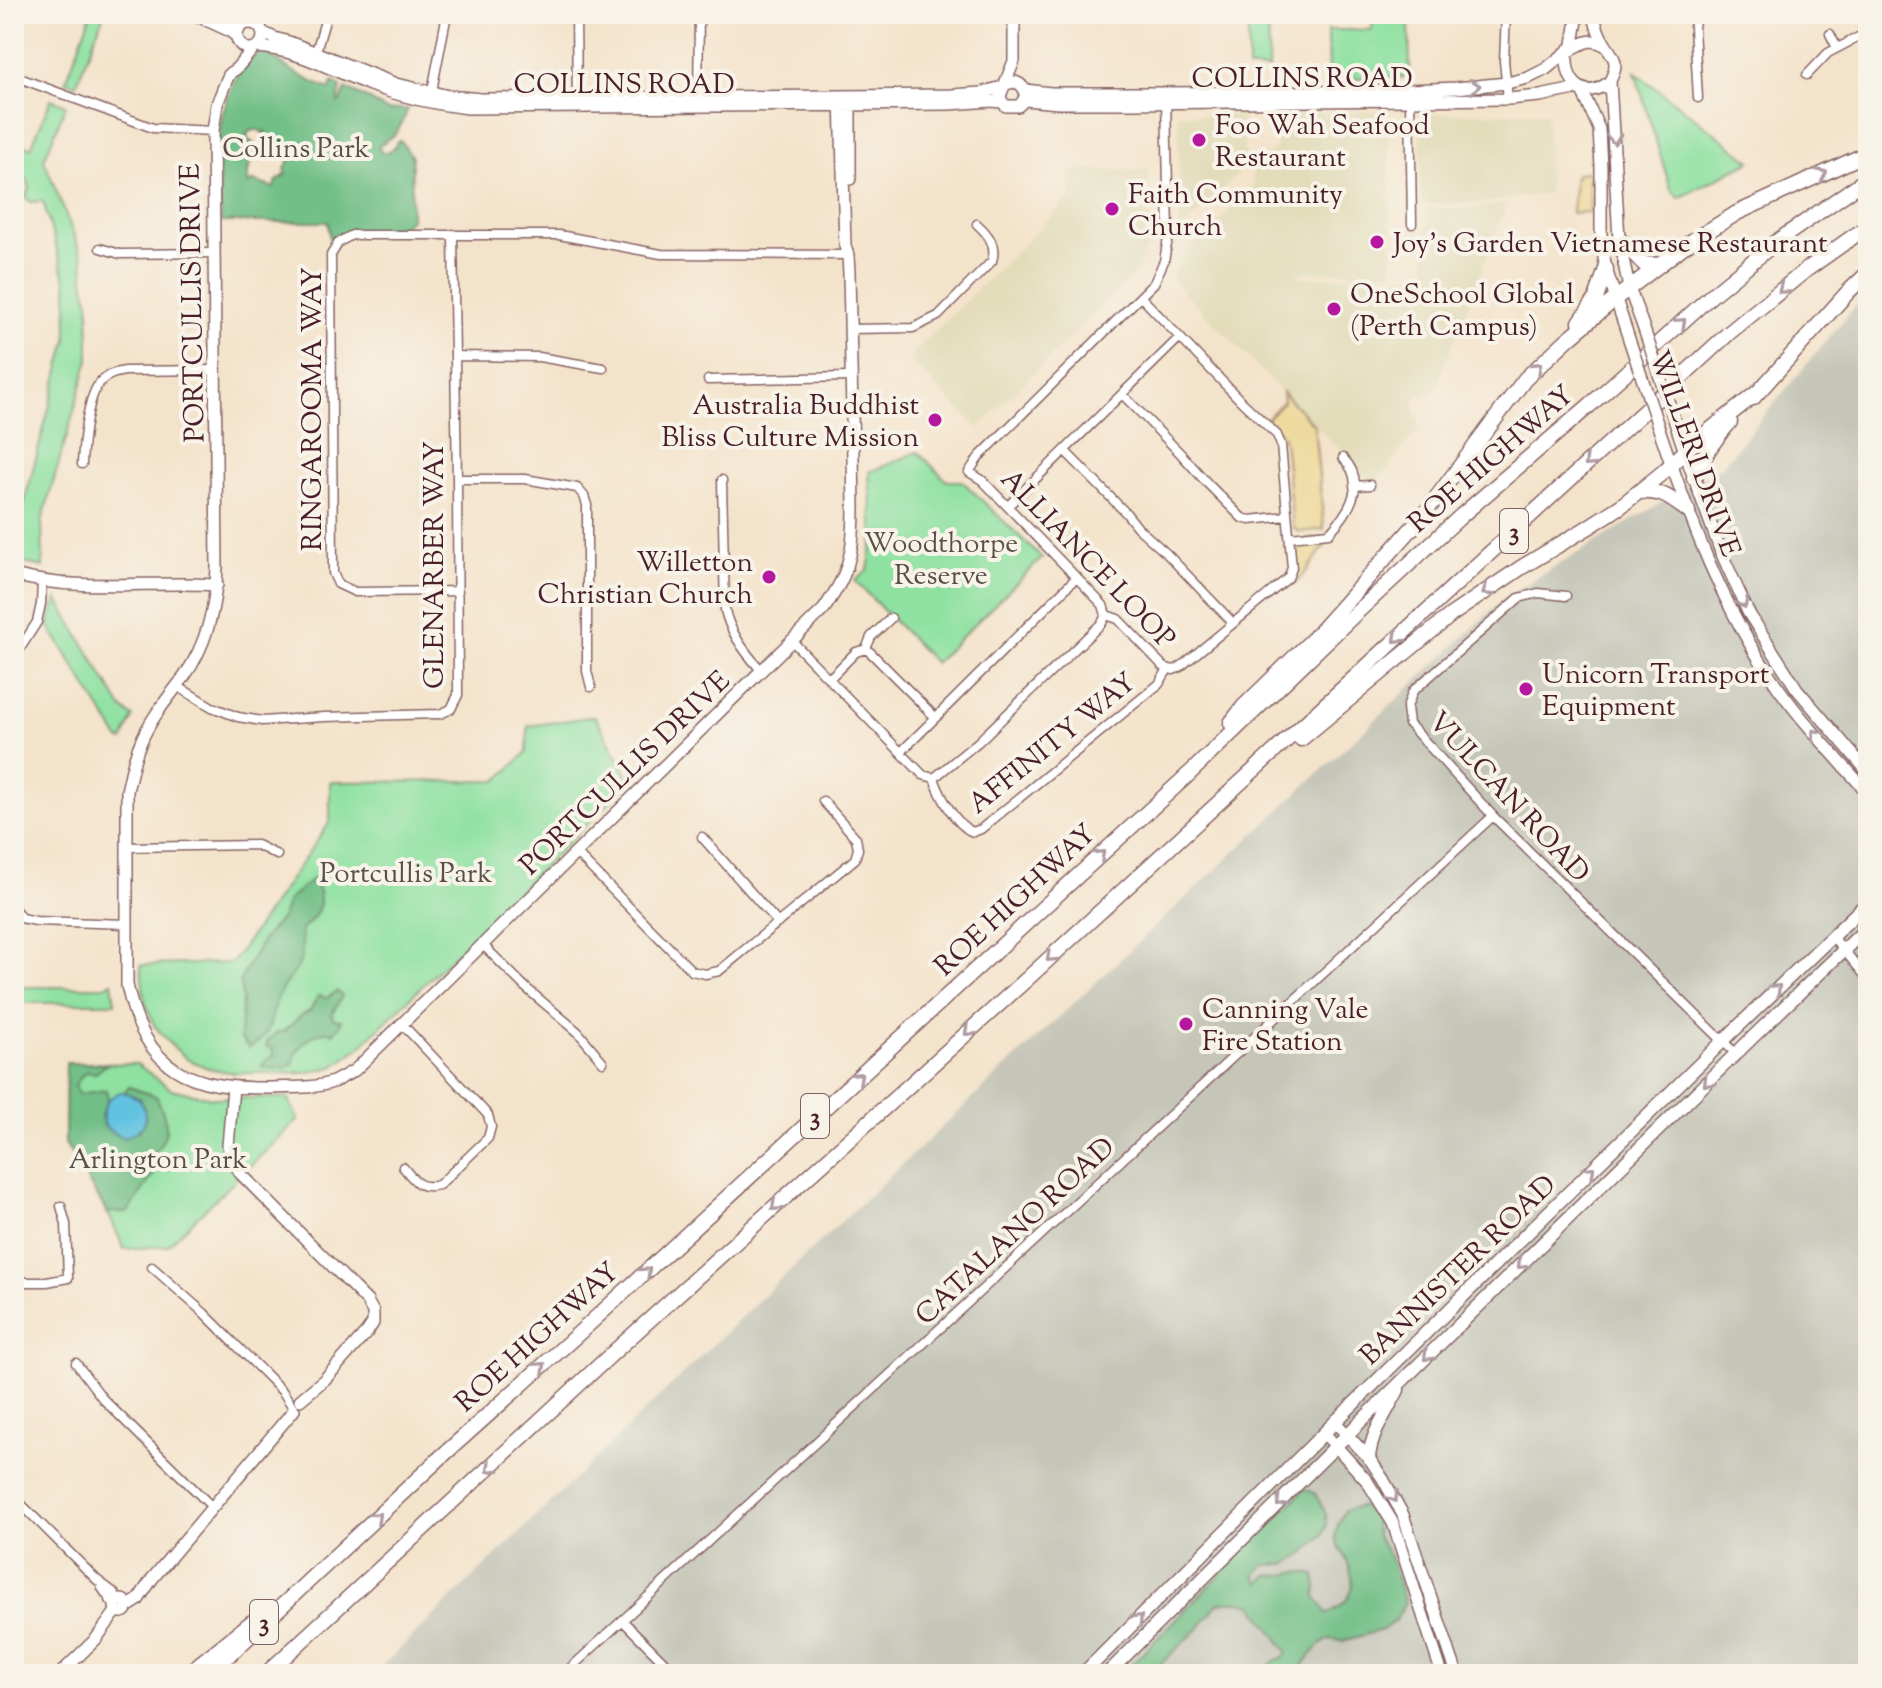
<svg xmlns="http://www.w3.org/2000/svg" width="1882" height="1688" font-family="'Sorts Mill Goudy',serif">
<rect width="100%" height="100%" fill="#f7f3e8"/>
<filter id="ink" filterUnits="userSpaceOnUse"><feTurbulence type="fractalNoise" baseFrequency=".0125" numOctaves="2"/><feDisplacementMap in="SourceGraphic" scale="16" xChannelSelector="R" yChannelSelector="G"/><feConvolveMatrix kernelMatrix="1 2 1 2 8 2 1 2 1" color-interpolation-filters="sRGB"/></filter>
<filter id="wash" filterUnits="userSpaceOnUse"><feTurbulence type="fractalNoise" baseFrequency=".006" numOctaves="4" result="noise"/><feDisplacementMap in="SourceGraphic" scale="32" xChannelSelector="R" yChannelSelector="G"/><feGaussianBlur stdDeviation="1.8" result="paint"/><feColorMatrix in="noise" values="0 0 0 0 0 0 0 0 0 0 0 0 0 0 0 0 0 1.4 0 .05"/><feComposite in="paint" operator="in"/></filter>
<g filter="url(#wash)">
<rect width="100%" height="100%" fill="#f4e3cb"/>
<path fill="#e2dcba" d="M1389,111L1392,272H1300V277L1426,276V209H1470L1507,204L1434,392L1418,396L1413,405L1420,427L1374,485L1172,280L1179,260L1254,187L1251,157H1265L1269,155L1276,146V135L1286,134L1284,114Z
M1547,112L1548,193L1482,203L1421,204L1420,114Z
M1243,114L1245,168L1180,231L1178,115Z
M1070,170H1149L1150,240L1137,271L978,428L913,363V353L1071,197Z"/>
<path fill="#c5c5b8" d="M1868,291V1674H374L792,1268L1507,596L1722,466Z"/>
<path fill="#8ee1a1" stroke="#6c8066" stroke-width="2" d="M91,14H104L76,85L66,81Z
M1248,14H1269L1268,69H1248Z
M1373,14H1416L1409,22L1410,77L1329,79L1328,30H1372Z
M1635,72L1751,161L1679,198L1671,190Z
M51,99L66,105L44,160L83,258L84,280L89,303V359L42,521L43,567L14,561V542L67,340V285L43,201L31,202L25,197L30,188L26,178L14,172V141L31,148Z
M918,452L947,481H962L1042,558L935,663L855,581L868,570L873,540L869,472Z
M57,599L122,708L133,717L123,741L119,739L48,625Z
M595,716L631,781L358,1049L333,1067L305,1073H234L208,1068L187,1059L169,1043L154,1025L144,998L141,965L232,963L330,822V782L497,781L527,752L528,726Z
M112,982L115,1003H14V987H104Z
M66,1063L137,1064L171,1089L212,1098H288L298,1120L167,1246L124,1249L111,1219L65,1143Z"/>
<path fill="#72bf87" stroke="#5e6f59" stroke-width="2" fill-rule="evenodd" d="M260,53H268C281,66 312,83 330,89L332,82L341,86L338,103L341,101L346,89L370,100L384,109L391,111L395,109H408C404,117 401,128 395,134C389,140 383,141 378,147L381,152H387L395,147L397,141H401L412,157L411,219L404,225L402,232L351,231L330,240L328,222H221C221,193 217,162 219,134C222,108 236,64 260,53ZM255,130H259L263,133L265,131L267,143L272,141L273,145L283,146L292,154L285,169L286,174L277,181L274,188L254,181L248,184C248,177 247,171 250,165C254,153 259,155 252,142L247,140L248,132Z
M313,879C327,901 319,915 301,930C302,939 304,953 300,962C297,972 287,980 282,989C267,1014 278,1032 249,1048L240,1038L242,1000L240,980L263,939L282,917L288,900Z
M337,991L342,996L332,1014L333,1019L341,1020L340,1026L333,1033C315,1028 295,1047 293,1064L283,1068L262,1067L266,1060L274,1056L272,1048L266,1046L268,1040L276,1033L284,1031L302,1015L310,1011L318,996L327,998Z
M66,1063L107,1064L96,1073L85,1072L75,1085L79,1094L106,1090L108,1099L101,1115L104,1126L140,1131V1099L124,1092L129,1087L156,1096C170,1128 171,1131 150,1159L159,1167L127,1213L107,1212L65,1143Z
M1305,1489L1315,1493L1326,1514L1327,1525L1322,1536L1301,1556L1287,1564L1264,1565L1255,1575L1259,1583L1269,1575C1289,1578 1295,1567 1315,1575L1317,1586L1316,1597L1327,1614C1356,1600 1358,1584 1345,1557C1343,1552 1338,1546 1336,1540C1334,1531 1341,1518 1345,1510L1363,1506L1373,1516L1378,1538L1390,1557L1405,1603L1396,1620L1382,1630L1342,1641L1329,1639C1315,1648 1307,1659 1298,1674H1261L1274,1661L1284,1657L1287,1652L1253,1605L1241,1602H1225L1217,1604L1201,1626L1150,1674H1122Z"/>
<path fill="#eeda9e" stroke="#9c7c64" stroke-width="2" d="M1585,172L1588,173L1590,212L1572,213L1575,177L1577,174Z
M1282,392L1314,425L1324,529L1300,532L1296,530L1293,526L1284,441L1282,435L1266,419L1283,402Z
M1331,537L1304,574L1295,584L1292,580L1297,569L1295,544L1303,540Z"/>
<path fill="#62c3e0" stroke="#567186" stroke-width="2" d="M120,1092H124L140,1099C150,1122 147,1128 124,1138C100,1128 98,1122 108,1099Z"/>
</g>
<g filter="url(#ink)">
<g fill="none" stroke-linecap="round" stroke-linejoin="round">
<g stroke="#866463" stroke-width="11">
<path id="street" d="M576,14L577,103
M1506,14L1504,61L1508,99
M1696,14L1694,28L1698,98
M1830,34L1837,48
M315,55L327,14
M1807,75L1828,53L1868,32
M14,76L153,128L213,131
M431,96L447,14
M1410,96L1412,224
M698,101L699,14
M100,248L120,254L214,253
M1141,297L1241,401L1277,435L1281,445L1292,568L1288,578L1179,668L1173,670L1164,667L1118,619L1106,615L1103,605L982,480L969,472L979,457L1154,283L1164,261L1169,233L1166,98
M850,329L913,328L938,316L992,261C997,245 988,234 977,224
M455,356L539,357L603,368
M708,380L851,377
M1123,395L1181,454L1208,484L1242,518L1250,520L1287,516
M1065,451L1126,513L1138,528L1167,554L1233,623
M82,464C83,443 87,396 101,381C108,374 117,372 125,371L215,370
M457,479H525L577,488L584,496L587,505V671L591,687
M722,480L725,610C730,633 746,654 762,671
M1354,486L1370,485
M1008,506L1180,337
M1290,537L1329,533C1349,513 1368,483 1343,458
M458,591L355,592L338,584L333,573L331,255L339,242L352,235H559L661,254L848,255
M1566,596L1538,593L1519,598L1413,691L1407,707L1409,724L1493,816L1736,1054
M792,641L923,775L934,778L978,742L1102,623L1106,615
M866,649L870,652L935,717
M14,658L37,622L41,604L42,582
M829,679L856,652L866,649L871,637L891,618
M177,686L212,707L238,717L262,721L324,717L440,714L451,709L458,695L457,479L453,234
M901,752L1077,577
M934,778C940,795 956,826 973,832L981,829L1159,684L1168,669
M702,837L778,923
M127,847L257,845L277,855
M576,853L692,971L705,974L719,971L855,859L858,849L856,838L823,801
M14,908L21,918L36,921L127,924
M1832,936L1868,979
M483,945L525,987L578,1032L603,1062
M402,1024L488,1115L491,1127L488,1138L439,1185C419,1190 415,1181 403,1167
M152,1267L204,1313L283,1392L292,1406
M14,1282H47L68,1278L66,1224L61,1206
M76,1363L103,1399L212,1507
M14,1497L97,1580L113,1592L120,1601
M102,1588L111,1601L116,1604
M623,1621L676,1674
M564,1674L973,1298L1493,816"/>
</g>
<g stroke="#866463" stroke-width="14">
<path id="secondary" d="M193,14L230,31L236,36
M215,14L233,22L244,24
M1594,14C1595,23 1598,31 1602,39C1612,57 1621,59 1610,81L1619,239L1629,288L1643,326
M237 36a13 13 0 1 1 26 0a13 13 0 1 1-26 0Z
M262,32L274,38L289,42L396,84L449,96L481,99L952,95L981,93L1002,87
M257,47C296,49 334,71 370,85C402,97 434,104 468,108L949,104L992,101L1002,102
M253,49L236,69L230,73L227,79L217,104L213,131L217,567C216,607 207,644 184,677C168,698 150,719 140,744C133,759 131,775 127,791V985C145,1071 189,1089 271,1088C291,1087 313,1089 333,1082C340,1079 348,1074 355,1070L824,609C830,600 836,591 841,581C853,557 854,530 854,504L849,273L848,255L845,246L841,96
M1568,50C1562,80 1584,104 1610,81
M1569,50C1584,44 1589,36 1606,46
M1572,50L1578,14
M1006,84L1015,82C1027,86 1029,98 1018,106H1006L1002,102L1000,96L1014,61V14
M1581,88L1599,129L1601,167V240L1606,269L1629,339
M1025,90L1051,93H1166L1386,91L1456,88L1507,83L1528,78L1546,69L1569,50
M1025,100L1059,103H1130L1508,99L1540,96L1580,88
M850,179V100
M1672,413L1689,464L1721,552L1748,612L1797,689L1868,772
M1658,426C1689,516 1721,607 1777,686C1804,724 1837,758 1868,793
M14,575C79,593 151,580 217,585
M233,1087L228,1146L233,1161L241,1174L367,1301L373,1312V1323L367,1332L325,1379L300,1400
M1335,1422L1369,1458L1383,1479L1403,1515L1457,1674
M1324,1433L1367,1481L1393,1523L1442,1674
M115 1606a6 6 0 1 1 12 0a6 6 0 1 1-12 0Z
M127,1607L138,1600L152,1579L294,1410
M60,1674L96,1639L117,1610"/>
</g>
<g stroke="#866463" stroke-width="15">
<path id="primary" d="M1369,1458C1371,1433 1387,1412 1398,1390
M1083,1674L1335,1422L1722,1042L1868,902
M1107,1674L1348,1434L1755,1035L1868,927"/>
</g>
<g stroke="#866463" stroke-width="17">
<path id="highway" d="M1619,239L1644,264L1658,265
M1580,322L1596,299L1606,269
M1753,398L1848,292L1868,273
M1694,478C1703,457 1714,439 1730,422
M1639,492C1662,490 1670,498 1688,511
M1231,723L1244,706L1315,637L1422,517L1525,379L1568,339L1615,299L1684,246L1737,213L1868,153
M1301,739L1451,615L1522,567L1587,528L1621,506L1662,473L1695,442L1758,392
M187,1674L252,1622
M209,1674L441,1457L588,1325L1190,773L1353,616L1462,515L1590,405L1713,294L1776,242L1868,178
M266,1674L615,1351L1027,979L1730,332L1806,270L1868,226"/>
</g>
<use href="#street" stroke="#fff" stroke-width="8"/>
<use href="#secondary" stroke="#fff" stroke-width="11"/>
<use href="#primary" stroke="#fff" stroke-width="12"/>
<use href="#highway" stroke="#fff" stroke-width="14"/>
<g stroke="#866463" stroke-width="14" stroke-linecap="butt">
<path id="secondary-bridge" d="M1643,326L1672,413
M1629,339L1658,426"/>
</g>
<use href="#secondary-bridge" stroke="#fff" stroke-width="11"/>
</g>
<defs><path id="oneway-chevron" d="M-2-3.5L2.5 0L-2 3.5" fill="none" stroke-width="1.6" stroke-linecap="round" stroke-linejoin="round" transform="scale(2)"/></defs>
<g stroke="#ae9aa0">
<use href="#oneway-chevron" transform="translate(1475 86) rotate(-5)"/>
<use href="#oneway-chevron" transform="translate(1614 139) rotate(86)"/>
<use href="#oneway-chevron" transform="translate(1822 174) rotate(-25)"/>
<use href="#oneway-chevron" transform="translate(1783 289) rotate(141)"/>
<use href="#oneway-chevron" transform="translate(1681 323) rotate(-42)"/>
<use href="#oneway-chevron" transform="translate(1537 367) rotate(-43)"/>
<use href="#oneway-chevron" transform="translate(1589 462) rotate(137)"/>
<use href="#oneway-chevron" transform="translate(1487 591) rotate(146)"/>
<use href="#oneway-chevron" transform="translate(1743 603) rotate(63)"/>
<use href="#oneway-chevron" transform="translate(1398 638) rotate(137)"/>
<use href="#oneway-chevron" transform="translate(1816 734) rotate(-129)"/>
<use href="#oneway-chevron" transform="translate(1100 855) rotate(-43)"/>
<use href="#oneway-chevron" transform="translate(1051 957) rotate(137)"/>
<use href="#oneway-chevron" transform="translate(1776 989) rotate(-44)"/>
<use href="#oneway-chevron" transform="translate(969 1031) rotate(138)"/>
<use href="#oneway-chevron" transform="translate(858 1077) rotate(-42)"/>
<use href="#oneway-chevron" transform="translate(1708 1082) rotate(135)"/>
<use href="#oneway-chevron" transform="translate(1590 1171) rotate(-44)"/>
<use href="#oneway-chevron" transform="translate(776 1206) rotate(138)"/>
<use href="#oneway-chevron" transform="translate(1522 1264) rotate(135)"/>
<use href="#oneway-chevron" transform="translate(646 1272) rotate(-43)"/>
<use href="#oneway-chevron" transform="translate(1428 1356) rotate(135)"/>
<use href="#oneway-chevron" transform="translate(541 1367) rotate(-42)"/>
<use href="#oneway-chevron" transform="translate(491 1468) rotate(137)"/>
<use href="#oneway-chevron" transform="translate(1393 1497) rotate(61)"/>
<use href="#oneway-chevron" transform="translate(1281 1502) rotate(135)"/>
<use href="#oneway-chevron" transform="translate(376 1517) rotate(-43)"/>
<use href="#oneway-chevron" transform="translate(1138 1619) rotate(-45)"/>
</g>
</g>
<g fill="#b5179e" stroke="#f7f3e8" stroke-width="3">
<circle cx="1199" cy="140" r="8"/>
<circle cx="1112" cy="209" r="8"/>
<circle cx="1377" cy="242" r="8"/>
<circle cx="1334" cy="309" r="8"/>
<circle cx="935" cy="420" r="8"/>
<circle cx="769" cy="577" r="8"/>
<circle cx="1526" cy="689" r="8"/>
<circle cx="1186" cy="1024" r="8"/>
</g>
<g text-anchor="middle" stroke-width="8" stroke-linejoin="round" paint-order="stroke">
<g fill="#f7f3e8" stroke="#7e5f64" stroke-width="2">
<rect x="1500" y="509" width="28" height="44" rx="6"/>
<rect x="801" y="1094" width="28" height="44" rx="6"/>
<rect x="250" y="1600" width="28" height="44" rx="6"/>
</g>
<g font-size="26" font-weight="bold" fill="#4a1f2b">
<text x="1514" y="540">3</text>
<text x="815" y="1125">3</text>
<text x="264" y="1631">3</text>
</g>
<g font-size="28" fill="#4a1f2b" stroke="#f7f3e8">
<text x="1302" y="87">COLLINS ROAD</text>
<text x="624" y="93">COLLINS ROAD</text>
<text transform="translate(191 303) rotate(-91)" y="10">PORTCULLIS DRIVE</text>
<text transform="translate(311 409) rotate(-90)" y="10">RINGAROOMA WAY</text>
<text transform="translate(1696 453) rotate(70)" y="10">WILLERI DRIVE</text>
<text transform="translate(1490 458) rotate(-41)" y="10">ROE HIGHWAY</text>
<text transform="translate(1089 558) rotate(46)" y="10">ALLIANCE LOOP</text>
<text transform="translate(433 565) rotate(-90)" y="10">GLENARBER WAY</text>
<text transform="translate(1051 742) rotate(-39)" y="10">AFFINITY WAY</text>
<text transform="translate(624 772) rotate(-44)" y="10">PORTCULLIS DRIVE</text>
<text transform="translate(1510 796) rotate(47)" y="10">VULCAN ROAD</text>
<text transform="translate(1014 899) rotate(-43)" y="10">ROE HIGHWAY</text>
<text transform="translate(1014 1230) rotate(-43)" y="10">CATALANO ROAD</text>
<text transform="translate(1457 1269) rotate(-44)" y="10">BANNISTER ROAD</text>
<text transform="translate(536 1336) rotate(-42)" y="10">ROE HIGHWAY</text>
</g>
<g font-size="28" fill="#4a1f2b" stroke="#f7f3e8" text-anchor="start">
<text x="1215" y="134">Foo Wah Seafood<tspan x="1215" dy="32">Restaurant</tspan></text>
<text x="1128" y="203">Faith Community<tspan x="1128" dy="32">Church</tspan></text>
<text x="1393" y="252">Joy's Garden Vietnamese Restaurant</text>
<text x="1350" y="303">OneSchool Global<tspan x="1350" dy="32">(Perth Campus)</tspan></text>
<text x="919" y="414" text-anchor="end">Australia Buddhist<tspan x="919" dy="32">Bliss Culture Mission</tspan></text>
<text x="753" y="571" text-anchor="end">Willetton<tspan x="753" dy="32">Christian Church</tspan></text>
<text x="1542" y="683">Unicorn Transport<tspan x="1542" dy="32">Equipment</tspan></text>
<text x="1202" y="1018">Canning Vale<tspan x="1202" dy="32">Fire Station</tspan></text>
</g>
<g font-size="28" fill="#5b5048" stroke="#f7f3e8">
<text x="296" y="157">Collins Park</text>
<text x="941" y="552">Woodthorpe<tspan x="941" dy="32">Reserve</tspan></text>
<text x="406" y="882">Portcullis Park</text>
<text x="158" y="1168">Arlington Park</text>
</g>
</g>
<rect width="1882" height="1688" fill="none" stroke="#f7f3e8" stroke-width="48"/>
</svg>
